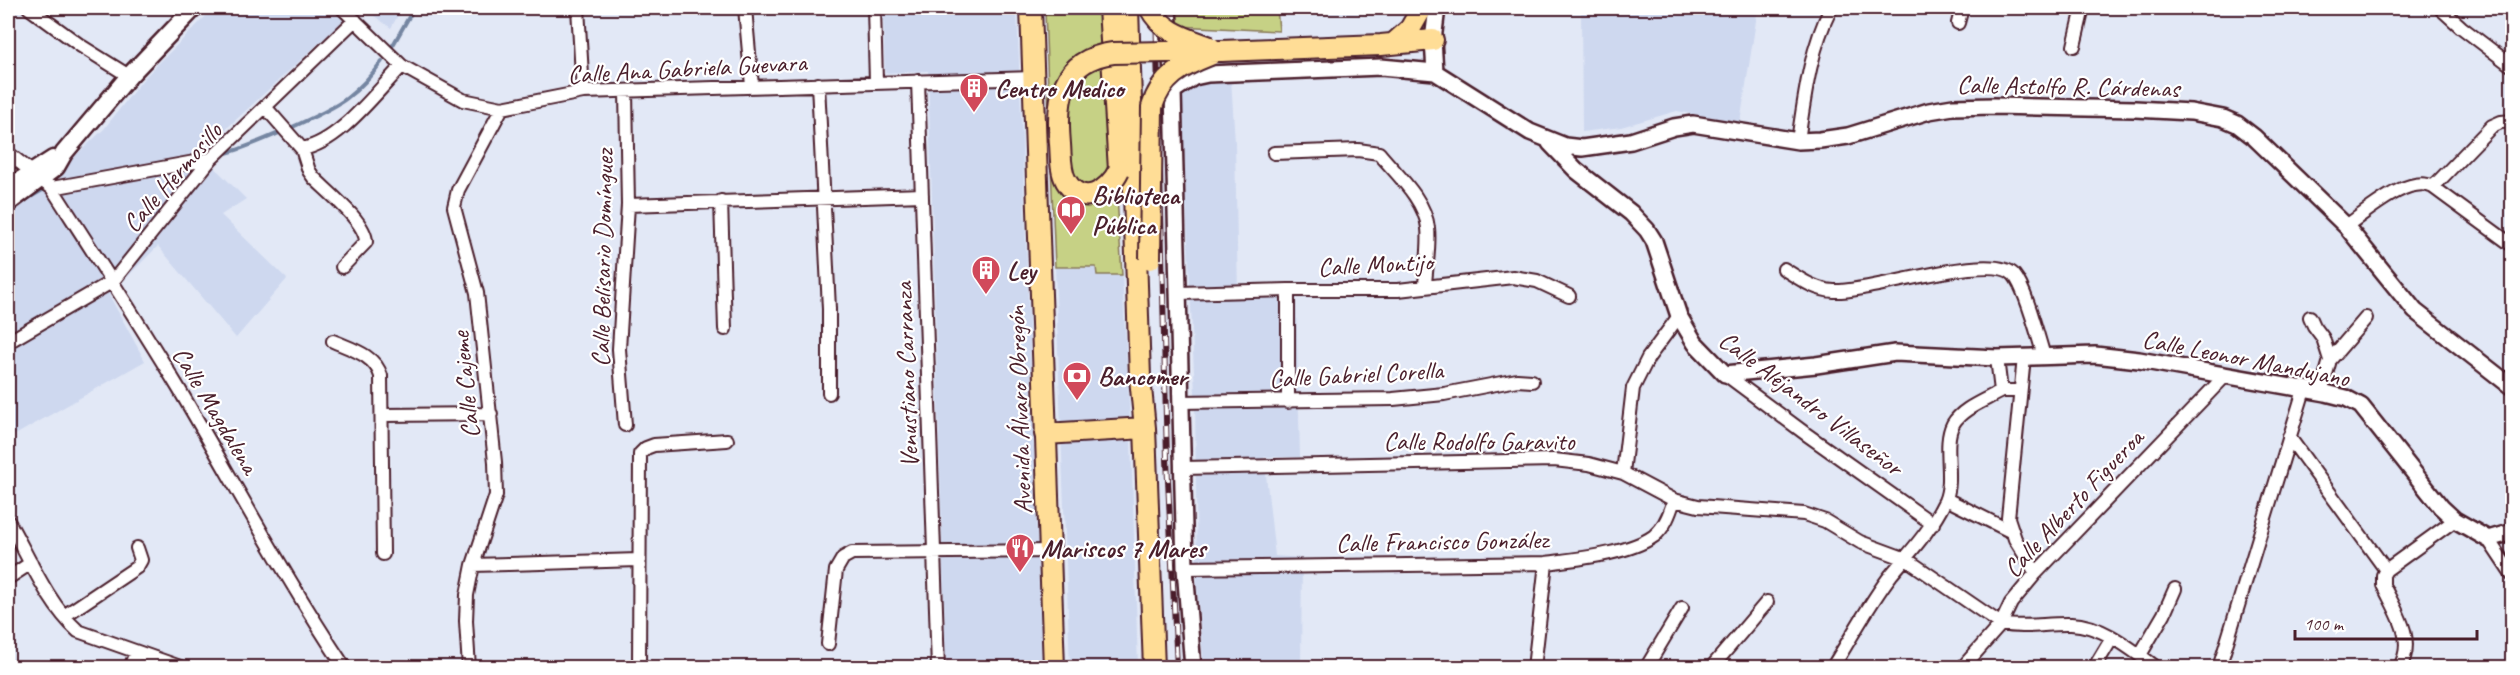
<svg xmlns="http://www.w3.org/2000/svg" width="2520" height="675" font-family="Caveat,sans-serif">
<rect width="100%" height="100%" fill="#e2e8f6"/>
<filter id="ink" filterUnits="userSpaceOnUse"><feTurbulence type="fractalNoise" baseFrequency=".0167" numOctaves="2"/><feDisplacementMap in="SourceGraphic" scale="12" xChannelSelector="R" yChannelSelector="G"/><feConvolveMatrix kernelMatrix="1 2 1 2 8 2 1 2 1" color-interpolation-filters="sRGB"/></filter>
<g filter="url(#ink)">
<path fill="#ced8ef" d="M214,8H357L200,153L246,199L221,215L287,279L236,338L158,246L109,295L145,361L8,439V212L36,193L104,129L144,78Z
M363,8H402L391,28Z
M883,8H1017L1042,667H946L928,71L885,73Z
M1581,8H1758L1740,123L1677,111L1621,127L1582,132Z
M1231,78L1235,143L1238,296L1296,295L1300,457H1264L1275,556L1302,558L1301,667H1204L1197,590L1195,394L1181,91L1201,80Z
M1097,267V275H1122L1131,439L1138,667H1070L1055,268Z"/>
<path fill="#c6d185" stroke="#887858" stroke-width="1.5" d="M1047,8H1105L1122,275H1097L1096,267H1055L1045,11Z
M1177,8H1277L1279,31L1178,26Z"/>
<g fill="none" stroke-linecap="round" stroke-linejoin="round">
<path stroke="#7586a2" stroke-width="4" d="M393,45L414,8
M221,154C242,151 330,112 347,98C360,88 372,75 382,61
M27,199L46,188"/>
<g stroke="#4a1f2b" stroke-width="16">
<path id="minor" d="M29,8L81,46L129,76
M342,8L402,66L463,100L502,108L583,92L1033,78
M578,8L583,92
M745,8L752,86
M874,8L876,82
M2440,8L2461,27L2512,66
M1958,23L1962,8
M2074,46L2083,8
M918,81L938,668
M818,84L829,309V393
M266,108L302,149L309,171L314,178C328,192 366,222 366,242L342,267
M1798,141C1805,94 1810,50 1831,8
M302,149C340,142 375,93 402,66
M8,153L32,172
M1274,153L1358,150L1379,153C1396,174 1425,199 1428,228C1430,246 1426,267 1425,285
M41,180L52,188C95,255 138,321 179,389C234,482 285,578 345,668
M2433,187L2512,245
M52,188L211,159
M721,201L725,329
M628,205L922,195
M2346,226C2367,212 2408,174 2433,187L2492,126L2501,122L2512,121
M1784,269C1800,279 1815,290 1834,291C1870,293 1993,250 2014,275C2026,289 2038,337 2044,356
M1179,293L1288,290H1398L1513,277L1537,281L1569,296
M2310,317L2314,326L2323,338L2330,360
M333,341C351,349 375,355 381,376L383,554
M8,342L113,281L211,159L355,20
M2024,357L2008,518L2015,539L2036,573
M1997,358L2001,391H2020
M1725,374L1806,434L1933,524
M2321,392L2330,360L2366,318
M1180,402L1393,399L1444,394L1517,380L1532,381
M1288,402V290
M383,415L491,414
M625,425L619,349L628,205L626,91
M2289,437L2386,570
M1183,468L1554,460L1589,464L1623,473L1674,500L1698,506L1804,514L1825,521L1860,542L1906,559L2001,624C2025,629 2047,623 2071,624C2103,625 2132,650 2157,668
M1623,473L1633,388L1648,358L1679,316
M1946,499L2012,532
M8,521C29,557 47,603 78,631L183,668
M2488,539L2512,575
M473,565L638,560
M1185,568L1546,563C1576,559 1629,554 1654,536C1665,527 1670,513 1674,500
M8,578L31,563
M64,616L137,567L141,560L137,548
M828,644L836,570L843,558L852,553L1051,551
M2140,655L2164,614L2175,589
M130,668L136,652
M469,668L466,621L467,595L473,565L496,495L495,462L477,293L454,207L458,190L502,108
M639,668L640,454L646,448L654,445L727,440
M1534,668L1546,563
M1646,668L1682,608
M1711,668L1767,602
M1832,668C1851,638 1870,602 1891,575C1911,551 1931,530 1945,501C1955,478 1942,445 1953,424C1962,408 1986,400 2001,391
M1962,668L2001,624L2011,603L2036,573L2226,375
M2094,668L2112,638
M2219,668L2304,390
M2399,668C2417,640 2396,612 2383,585V575L2386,570L2455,520"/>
</g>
<g stroke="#4a1f2b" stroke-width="20">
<path id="tertiary" d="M1168,8L1173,91L1185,568L1193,668
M1437,8L1433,40L1435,72L1530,132L1565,146L1582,148L1631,141L1674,127L1693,124L1798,141L1820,140L1848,136L1929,111L1953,107L1993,106L2135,109L2191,112L2223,118L2237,124L2254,137L2346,226L2415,311L2512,387
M1173,91L1194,77L1208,74L1381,67L1435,72
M1550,143L1576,170L1631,213L1647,230L1654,241L1679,316L1695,343L1725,374L1816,365L1895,353L1997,358L2095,355L2139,360L2326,393L2346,398L2361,406L2441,507L2455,520L2488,539L2512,532"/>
</g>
<g stroke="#4a1f2b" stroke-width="21">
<path id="secondary" d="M8,188L53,159
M8,203L56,167L64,153L129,76L194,8"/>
</g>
<g stroke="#4a1f2b" stroke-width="24">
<path id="trunk" d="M1031,8L1054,668
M1109,8L1119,170
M1128,8L1140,378L1145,428L1154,668
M1393,44L1410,29L1422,8
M1221,51L1381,45L1433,40
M1045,434L1145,428"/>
</g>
<use href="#minor" stroke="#fff" stroke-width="12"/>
<use href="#tertiary" stroke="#fff" stroke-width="15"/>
<use href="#secondary" stroke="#fff" stroke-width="16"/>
<use href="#trunk" stroke="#ffdd96" stroke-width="20"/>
<g stroke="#4a1f2b" stroke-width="6">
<path id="rail" d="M1156,8L1167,459L1177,668"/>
</g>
<use href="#rail" stroke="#fff" stroke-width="4" stroke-dasharray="11" stroke-linecap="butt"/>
<g stroke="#4a1f2b" stroke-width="24" stroke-linecap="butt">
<path id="trunk-bridge" d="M1150,8C1162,32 1186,38 1210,47
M1119,170C1109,191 1082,209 1066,181C1060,170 1061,156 1060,144C1056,100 1060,60 1113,53L1221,51
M1150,259L1152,107C1161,77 1182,66 1210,55"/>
</g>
<use href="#trunk-bridge" stroke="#ffdd96" stroke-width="20"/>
</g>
</g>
<defs>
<g id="building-pin" transform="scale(1.5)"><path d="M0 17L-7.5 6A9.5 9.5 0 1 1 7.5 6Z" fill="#d1495b" stroke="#fff"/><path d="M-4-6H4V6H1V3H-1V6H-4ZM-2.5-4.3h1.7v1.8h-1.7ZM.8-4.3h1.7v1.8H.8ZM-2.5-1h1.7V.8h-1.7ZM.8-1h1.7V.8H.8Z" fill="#fff"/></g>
<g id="library-pin" transform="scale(1.5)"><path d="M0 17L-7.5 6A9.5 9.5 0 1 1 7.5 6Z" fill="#d1495b" stroke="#fff"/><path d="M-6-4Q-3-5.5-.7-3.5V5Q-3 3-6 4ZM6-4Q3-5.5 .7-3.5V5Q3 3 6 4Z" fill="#fff"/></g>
<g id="bank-pin" transform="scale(1.5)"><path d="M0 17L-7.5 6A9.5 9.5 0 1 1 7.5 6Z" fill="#d1495b" stroke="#fff"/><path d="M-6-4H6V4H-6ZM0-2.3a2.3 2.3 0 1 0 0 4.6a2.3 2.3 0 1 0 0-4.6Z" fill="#fff"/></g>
<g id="restaurant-pin" transform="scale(1.5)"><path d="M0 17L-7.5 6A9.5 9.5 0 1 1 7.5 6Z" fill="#d1495b" stroke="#fff"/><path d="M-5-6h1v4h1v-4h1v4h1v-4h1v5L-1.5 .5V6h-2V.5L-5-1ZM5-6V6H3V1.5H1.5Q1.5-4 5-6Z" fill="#fff"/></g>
</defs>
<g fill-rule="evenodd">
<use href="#building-pin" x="974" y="88"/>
<use href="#library-pin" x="1071" y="210"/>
<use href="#building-pin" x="986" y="270"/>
<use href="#bank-pin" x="1077" y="376"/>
<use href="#restaurant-pin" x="1020" y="548"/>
</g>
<g text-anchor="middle" stroke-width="4.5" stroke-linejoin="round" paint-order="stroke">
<g font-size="26" fill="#4a1f2b" stroke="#fff">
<text transform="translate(687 68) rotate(-3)" y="9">Calle Ana Gabriela Guevara</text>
<text transform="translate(2068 86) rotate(1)" y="9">Calle Astolfo R. Cárdenas</text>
<text transform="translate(172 177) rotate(-49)" y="9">Calle Hermosillo</text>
<text transform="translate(602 258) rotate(-89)" y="9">Calle Belisario Domínguez</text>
<text transform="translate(1375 264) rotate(-3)" y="9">Calle Montijo</text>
<text transform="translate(2246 358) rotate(11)" y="9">Calle Leonor Mandujano</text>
<text transform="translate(1356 374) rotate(-3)" y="9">Calle Gabriel Corella</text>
<text transform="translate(906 375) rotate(-92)" y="9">Venustiano Carranza</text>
<text transform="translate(465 385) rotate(-96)" y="9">Calle Cajeme</text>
<text transform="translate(1811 403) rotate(37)" y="9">Calle Alejandro Villaseñor</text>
<text transform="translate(216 410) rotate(59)" y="9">Calle Magdalena</text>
<text transform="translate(1019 410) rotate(-92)" y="9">Avenida Álvaro Obregón</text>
<text x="1479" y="450">Calle Rodolfo Garavito</text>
<text transform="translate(2073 503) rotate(-47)" y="9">Calle Alberto Figueroa</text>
<text transform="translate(1442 541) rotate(-1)" y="9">Calle Francisco González</text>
</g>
<g font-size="26" font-weight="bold" fill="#4a1f2b" stroke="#fff" text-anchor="start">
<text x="995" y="97">Centro Medico</text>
<text x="1092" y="204">Biblioteca<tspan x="1092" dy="30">Pública</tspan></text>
<text x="1007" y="279">Ley</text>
<text x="1098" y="385">Bancomer</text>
<text x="1041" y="557">Mariscos 7 Mares</text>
</g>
</g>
<rect width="2520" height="675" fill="none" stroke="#fff" stroke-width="30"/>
<rect x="15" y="15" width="2490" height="645" fill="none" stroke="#4a1f2b" stroke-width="2" filter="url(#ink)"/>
<path d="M2295 630v9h182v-9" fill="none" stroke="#4a1f2b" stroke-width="3"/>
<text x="2304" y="630" font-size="18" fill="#4a1f2b" stroke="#ffffff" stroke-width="4.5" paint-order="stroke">100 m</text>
</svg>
